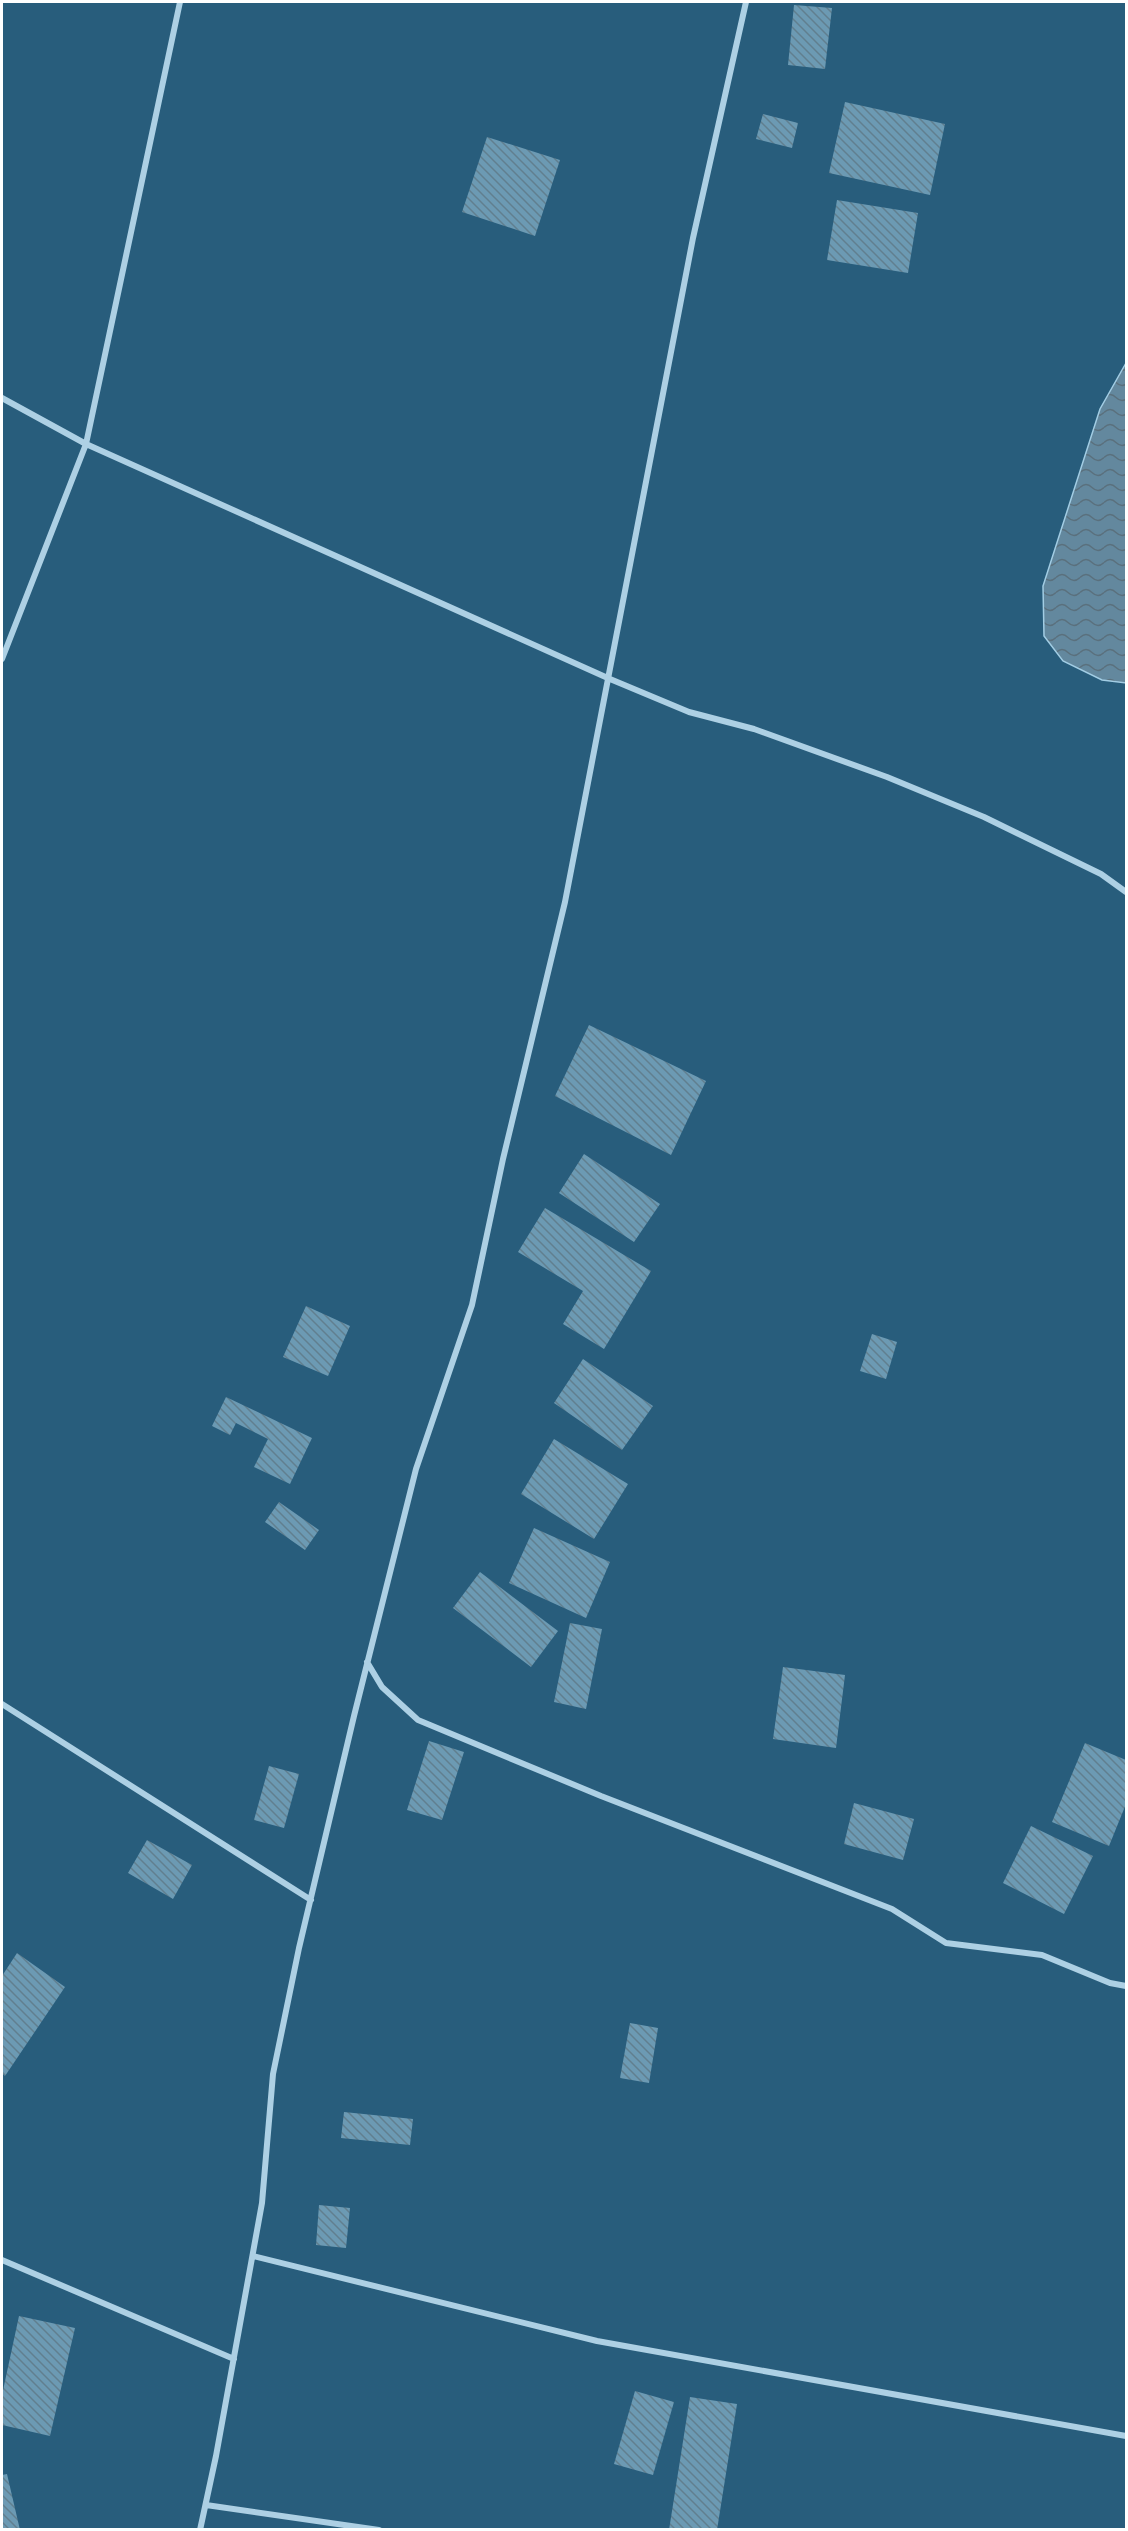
<svg xmlns="http://www.w3.org/2000/svg" width="1128" height="2531" font-family="Mulish,sans-serif">
<defs>
<pattern id="water-waves" width="16" height="10" patternUnits="userSpaceOnUse" patternTransform="scale(1.5)"><rect width="16" height="10" fill="#63889e"/><path d="M0 5q4-4 8 0t8 0" fill="none" stroke="#5a707d"/></pattern>
<pattern id="building-back-hatch" width="6" height="6" patternUnits="userSpaceOnUse" patternTransform="scale(1.5)"><rect width="6" height="6" fill="#6c9ab3"/><path d="M-1 5l2 2M0 0l6 6M5-1l2 2" fill="none" stroke="#617f8f"/></pattern>
</defs>
<rect width="100%" height="100%" fill="#285d7c"/>
<path fill="url(#water-waves)" stroke="#a2cde4" stroke-width="1.5" d="M1126,363V683L1102,680L1063,661L1044,636L1043,586L1100,409Z"/>
<path fill="url(#building-back-hatch)" d="M794,5L832,8L825,69L788,65Z
M845,102L945,124L930,195L829,173Z
M763,114L798,123L792,148L756,139Z
M487,137L560,160L535,236L462,212Z
M837,200L918,213L908,273L827,260Z
M589,1025L706,1081L671,1155L555,1096Z
M584,1154L660,1204L634,1242L559,1193Z
M545,1208L651,1271L604,1349L563,1324L583,1291L518,1252Z
M306,1306L350,1326L328,1376L283,1357Z
M872,1334L897,1342L886,1379L860,1371Z
M583,1359L653,1406L622,1450L554,1403Z
M226,1397L312,1438L290,1484L254,1467L268,1439L236,1423L230,1435L212,1426Z
M554,1439L628,1484L594,1539L521,1494Z
M279,1502L319,1530L305,1550L265,1522Z
M534,1528L610,1562L586,1618L509,1583Z
M480,1572L558,1631L531,1667L453,1608Z
M570,1623L602,1629L586,1709L554,1702Z
M783,1667L845,1675L836,1748L773,1739Z
M429,1741L464,1752L442,1820L407,1810Z
M1085,1743L1126,1760V1804L1109,1846L1052,1822Z
M269,1766L299,1774L284,1828L254,1820Z
M854,1803L914,1819L903,1860L844,1844Z
M1031,1826L1093,1856L1064,1914L1003,1883Z
M147,1840L192,1865L173,1899L128,1873Z
M17,1953L65,1987L5,2076L2,2073V1976Z
M630,2023L658,2028L649,2083L620,2078Z
M344,2112L413,2119L410,2145L341,2138Z
M319,2205L350,2208L346,2248L316,2245Z
M19,2316L75,2328L50,2436L2,2425V2395Z
M635,2391L674,2402L653,2475L614,2464Z
M690,2397L737,2404L717,2530H669Z
M7,2474L20,2530H2V2475Z"/>
<g fill="none" stroke-linecap="round" stroke-linejoin="round">
<path stroke="#add0e4" stroke-width="6" d="M2,398L86,444L610,679L689,712L754,729L887,777L984,817L1101,874L1126,892
M2,659L86,444L180,2
M367,1662L382,1687L418,1720L601,1796L892,1909L946,1943L1042,1955L1110,1983L1126,1986
M2,1704L311,1900
M253,2256L597,2341L1126,2436
M2,2260L234,2359
M206,2505L379,2530
M200,2530L216,2456L262,2203L273,2074L299,1948L354,1716L416,1469L472,1305L503,1159L565,902L693,238L746,2"/>
</g>
<rect width="1128" height="2531" fill="none" stroke="#ffffff" stroke-width="6"/>
</svg>
